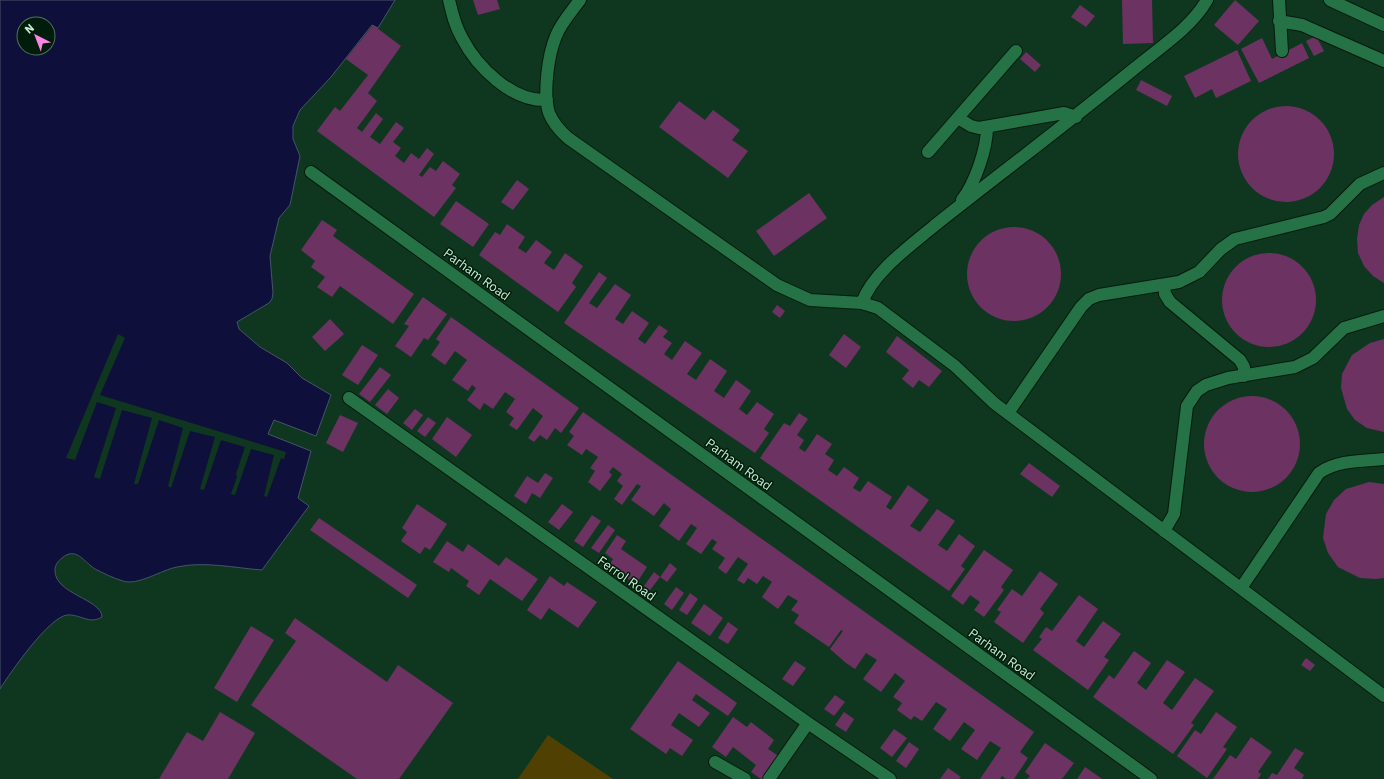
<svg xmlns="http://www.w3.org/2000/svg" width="1384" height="779" font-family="'IBM Plex Sans',sans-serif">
<rect width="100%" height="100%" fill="#0f371f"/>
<path fill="#504102" d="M548,735L613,779H518Z"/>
<path fill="#0e103b" stroke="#465369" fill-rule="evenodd" d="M0,0H395L378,28L372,25L331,77L300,110L293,126V139L300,156L290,205L279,218L270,256L273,293L272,299L269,303L237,322L239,329L260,347L287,363L302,378L331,395L316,436L274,420L268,434L311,451L298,498L309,506L262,570C235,568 204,561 177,567C161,570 138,586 123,581C113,578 103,573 95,569C84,562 76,546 62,558C58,561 55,565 55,570C54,594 102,599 102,617C89,625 81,614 67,615C49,617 10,673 0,689ZM24,24H48V48H24Z"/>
<path fill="#0f371f" d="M118,334L125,338L100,395L286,452L284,459L281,458L267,497L264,496L274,455L251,449L235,495L231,494L237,477L236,474L245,447L221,440L204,490L200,489L215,437L190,431L171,488L168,486L183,428L159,420L138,484H134L152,418L122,410L100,479L94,477L116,408L97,402L75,460L66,458Z"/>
<path fill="#6c3262" d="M473,0H497L500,9L478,15Z
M1122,0H1152L1153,43L1123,44Z
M1235,0L1259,21L1238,45L1214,25Z
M1080,5L1095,16L1086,27L1071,17Z
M373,25L401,46L368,93L377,101L357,128L362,132L376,113L383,119L370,137L380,144L396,122L404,128L393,142L401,148L395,156L404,163L411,153L419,159L427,148L434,154L419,175L422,177L430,167L436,171L443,161L460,174L452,185L456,188L434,217L317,131L335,107L340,111L368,75L346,59Z
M1316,36L1324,51L1314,56L1306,41Z
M1262,38L1272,59L1302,43L1309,58L1259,83L1241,49Z
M1237,50L1251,81L1216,98L1212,89L1195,98L1184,76Z
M1026,52L1041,65L1035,72L1020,59Z
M1141,80L1172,96L1167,106L1136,90Z
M679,101L705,120L713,110L740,130L732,140L748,151L728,178L659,127Z
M1238 154a48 48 0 1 1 96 0a48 48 0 1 1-96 0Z
M517,180L529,189L513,210L501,202Z
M809,193L827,218L774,256L756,231Z
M1384,197V283L1373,276L1364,266L1358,253L1357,239L1359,225L1364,214L1372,205Z
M456,201L489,224L473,247L440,224Z
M322,220L337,230L333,236L414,294L393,324L340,286L332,297L317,287L325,277L311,267L315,261L301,250Z
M507,224L525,237L518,248L526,253L536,240L552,252L544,263L554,270L565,253L583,266L572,283L576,287L558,312L479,255L495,232L500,235Z
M967 274a47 47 0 1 1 94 0a47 47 0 1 1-94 0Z
M1222 300a47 47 0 1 1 94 0a47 47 0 1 1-94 0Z
M599,272L607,278L589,303L597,308L615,284L631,295L615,319L623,324L632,311L649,323L638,339L645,344L659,325L668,331L663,337L672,343L664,354L672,360L685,341L702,353L687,374L696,380L710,359L727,371L714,391L724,398L736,380L751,391L739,409L747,415L757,402L774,414L764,429L769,433L755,453L564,323Z
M423,297L447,314L428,340L424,338L411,357L395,346L409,326L404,324Z
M777,305L785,311L780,318L772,312Z
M451,317L579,408L561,433L555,428L547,440L540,435L534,442L528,438L543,416L533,408L517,430L509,425L514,418L506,412L515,399L505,392L493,409L484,403L480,410L467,400L476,388L472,385L468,391L452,380L467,360L455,351L445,365L431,355L440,342L436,339Z
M330,319L344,334L325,351L312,337Z
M844,334L861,347L846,368L829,355Z
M897,336L942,371L929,387L919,380L913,388L902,379L909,370L886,352Z
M1384,339V432L1367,428L1355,420L1347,409L1341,388L1342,374L1352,355L1370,343Z
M362,345L378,355L358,385L342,375Z
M380,367L391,375L370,402L359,394Z
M388,389L399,398L387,414L375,405Z
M1204 444a48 48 0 1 1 96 0a48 48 0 1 1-96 0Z
M415,409L423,415L412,430L403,423Z
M583,412L1034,732L1020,752L1028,758L1014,779H1006L1002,776L1000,779H980L1001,748L990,741L977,760L961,749L975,730L964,722L950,741L933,729L947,709L936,702L922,721L914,716L911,720L897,710L902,703L893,697L905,681L895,673L881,692L863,679L877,660L866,653L855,669L846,663L830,649L843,631L841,630L829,647L820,641L794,623L799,615L791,610L798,601L788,595L778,609L762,597L772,582L763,576L757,584L748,578L744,584L737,580L748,564L738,557L726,574L718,568L725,558L712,549L717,542L712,539L701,554L686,544L697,528L691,524L679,541L659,526L671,509L664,503L654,516L631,500L641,486L637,484L622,505L614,499L623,486L617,481L622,474L613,467L609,472L612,475L600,491L588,482L595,471L590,468L598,457L586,449L582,455L567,445L574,436L569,432Z
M799,413L808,419L797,435L804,440L799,448L805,452L817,434L832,444L825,454L834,460L828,470L837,476L844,467L859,478L853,488L860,492L868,481L892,497L886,507L891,510L908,485L929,500L910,526L920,532L937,509L955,521L938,545L947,551L959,534L975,546L961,566L965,569L949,591L760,458L784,423L790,426Z
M340,415L358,423L343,452L326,443Z
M428,417L436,423L425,437L417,431Z
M447,417L472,435L456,457L432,439Z
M1029,463L1060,486L1052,497L1020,474Z
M545,473L553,478L540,498L532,493L526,504L514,496L527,476L538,483Z
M1369,482L1384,484V578L1376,579L1360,578L1338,567L1328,553L1323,538L1326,514L1334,500L1346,489Z
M417,504L447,524L430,550L425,547L420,554L401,541L407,532L402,528Z
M562,504L573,512L559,530L548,522Z
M592,515L601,521L583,547L574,541Z
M319,518L417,585L408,598L310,530Z
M608,525L615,530L599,553L591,548Z
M617,535L626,541L621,549L647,567L636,584L609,566L613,559L605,553Z
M447,541L463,552L468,544L499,566L506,557L538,579L522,601L490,579L479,595L466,586L469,581L466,579L451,568L449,572L433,562Z
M984,550L1013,570L1001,587L1004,590L984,617L974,610L980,602L970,595L963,605L951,596Z
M670,563L677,569L667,582L660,577Z
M1040,571L1058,584L1040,609L1044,613L1023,643L994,622L1001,612L997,610L1012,589L1022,596Z
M654,572L660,577L650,590L644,586Z
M550,576L564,586L567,582L597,602L578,628L549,608L541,620L527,610Z
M676,587L684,593L672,610L664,604Z
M690,593L698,599L687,615L679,610Z
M1079,595L1098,609L1076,641L1084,647L1103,621L1121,634L1104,657L1109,660L1088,690L1033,650L1042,639L1039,637L1046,627L1052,631Z
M704,604L723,618L710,636L691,623Z
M295,618L387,682L398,665L453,703L399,779H357L251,705L296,641L285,633Z
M728,622L738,629L728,644L718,638Z
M251,626L274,640L237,702L214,688Z
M1134,651L1151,663L1137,683L1146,690L1167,660L1185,672L1163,703L1172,710L1195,678L1214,691L1191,723L1194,725L1173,754L1093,697L1109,675L1114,679Z
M1306,658L1315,665L1310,671L1301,665Z
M678,661L737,703L728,716L696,694L692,700L710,713L699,727L679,713L671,725L693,740L682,756L670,748L666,754L630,729Z
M795,661L806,668L793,686L782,679Z
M835,695L845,702L834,716L824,709Z
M220,712L255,733L228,779H159L187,732L203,741Z
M844,712L854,719L846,732L835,725Z
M1216,712L1237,727L1223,747L1227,749L1207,778L1177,756L1195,730L1201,734Z
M733,717L747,727L751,722L774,740L768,749L780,757L764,779H761L751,772L756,765L733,747L726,757L712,747Z
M894,729L907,738L892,757L880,748Z
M1251,737L1272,752L1258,772L1261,774L1258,779H1213L1230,755L1236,759Z
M909,742L919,749L906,768L896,761Z
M1045,743L1074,763L1062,779H1027L1030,776L1025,772Z
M1295,748L1304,753L1294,768L1304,775L1302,779H1268L1272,773L1277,775Z
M1085,767L1098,776L1102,779H1077Z
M948,768L961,777L959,779H940Z"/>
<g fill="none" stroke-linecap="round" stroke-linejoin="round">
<g stroke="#051c0d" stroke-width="14">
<path id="minor" d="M449,0C452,13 455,26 462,38C477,67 512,102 547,100
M580,0C571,12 561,23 556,36C548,55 543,94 549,113C553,123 560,131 568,138L777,285L810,300L862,303L878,308L955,366L994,403L1384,696
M1279,0L1282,51
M1330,0L1384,25
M1279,21L1302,25L1384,61
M958,118L971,126L979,128L1064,113L1076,117
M928,152L1016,51
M311,172L1151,779
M962,200C975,183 987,149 987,127
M1164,285L1165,294L1170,302L1240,360L1244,367V376
M862,303C872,273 910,246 934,226C1001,173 1069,122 1135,68C1159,48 1191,28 1207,0
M349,398L808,723L890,779
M1008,413L1081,307L1089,299L1099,295L1179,282L1199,272L1221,249L1235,239L1324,217L1330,214L1360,184L1384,173
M1164,531L1174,514L1187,406L1197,391L1206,385L1228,378L1295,367L1313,358L1344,328L1384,316
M1241,588L1319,473C1337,460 1363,461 1384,459
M715,762L745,779
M769,779L808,723"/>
</g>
<use href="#minor" stroke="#247245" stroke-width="12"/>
</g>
<g text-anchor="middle" stroke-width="3" stroke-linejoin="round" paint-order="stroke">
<g font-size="13" fill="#caefd5" stroke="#001d0b">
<text transform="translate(477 274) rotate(36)" y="5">Parham Road</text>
<text transform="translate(739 464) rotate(36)" y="5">Parham Road</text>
<text transform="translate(627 578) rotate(35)" y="5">Ferrol Road</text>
<text transform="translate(1002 654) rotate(36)" y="5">Parham Road</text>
</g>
</g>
<g transform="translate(36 36) rotate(318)"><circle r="19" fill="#001d0b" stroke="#51715c"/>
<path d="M0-3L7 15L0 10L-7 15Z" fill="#fa87e6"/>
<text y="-6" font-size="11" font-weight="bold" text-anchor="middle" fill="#caefd5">N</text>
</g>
</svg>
